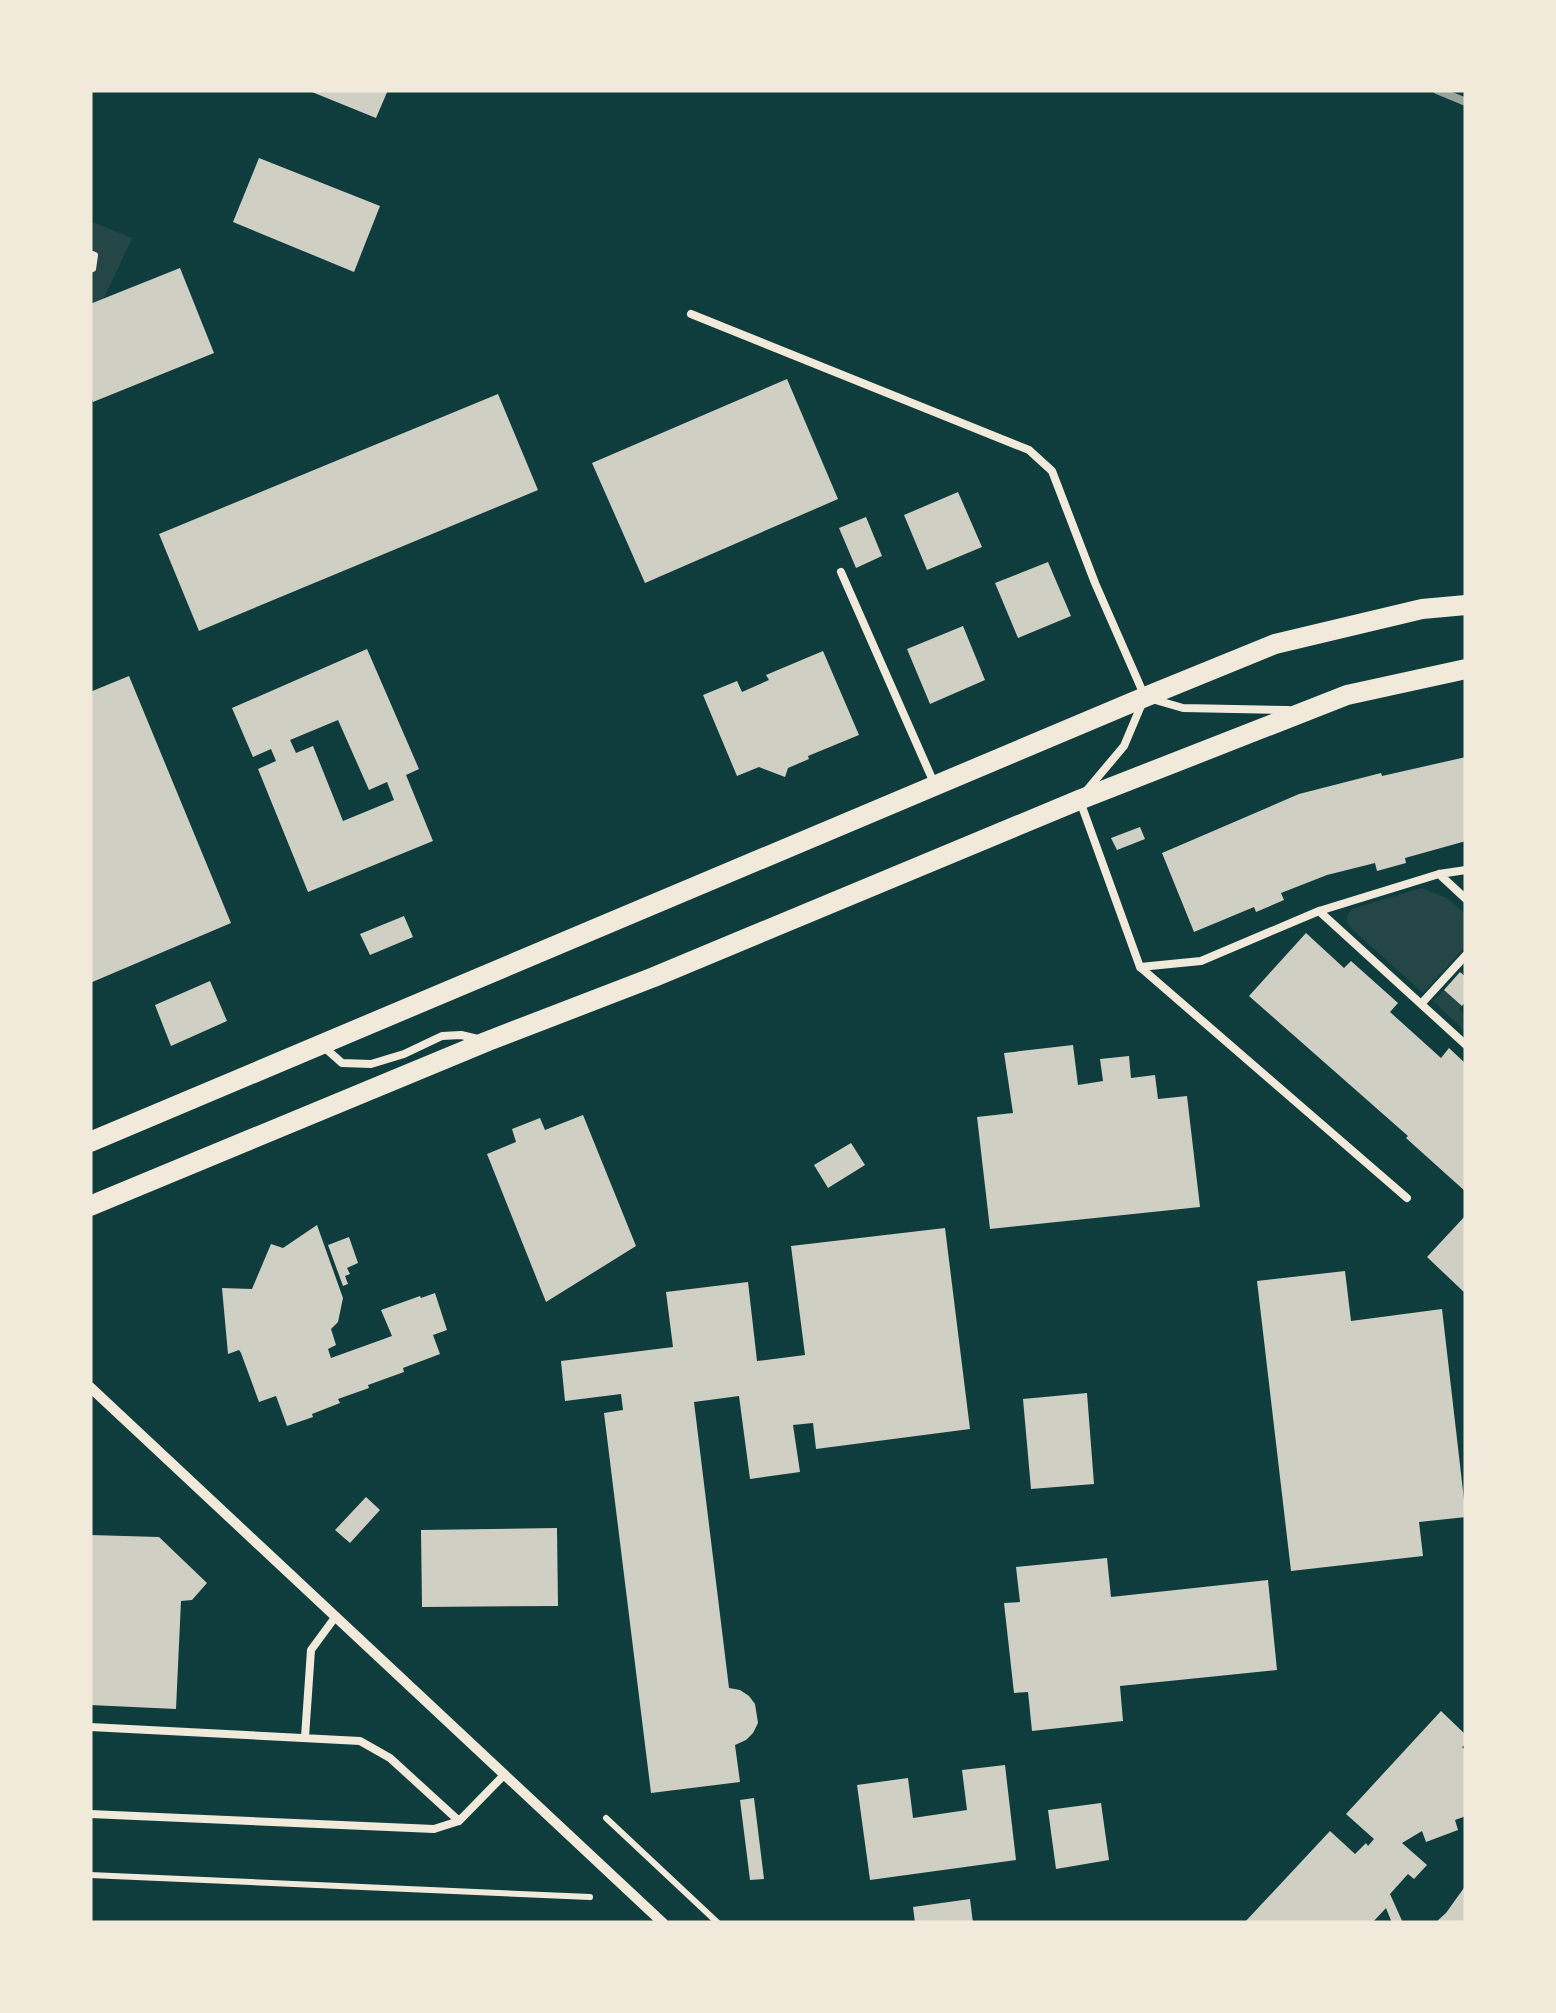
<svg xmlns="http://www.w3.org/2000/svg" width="1556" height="2013" font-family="'Open Sans',sans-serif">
<rect width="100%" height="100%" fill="#0f3d3e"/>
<path fill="#244646" d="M90,221L132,238L104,298L90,304Z
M1421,888L1447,898L1466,915V946L1423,993L1352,929C1346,922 1345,916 1352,909Z
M1444,990L1462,1006L1459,1009L1466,1015V1032L1433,1001Z"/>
<path fill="#cfcfc3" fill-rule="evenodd" d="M307,90H388L376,118Z
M259,158L380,206L354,272L233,222Z
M180,268L214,353L93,402L90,395V304Z
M787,379L838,499L645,583L592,463Z
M498,394L538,490L199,631L159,534Z
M958,492L982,547L927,570L904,515Z
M866,517L882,556L856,568L839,528Z
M1048,562L1071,616L1018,638L995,583Z
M963,626L985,680L930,704L907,649Z
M367,649L419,769L406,775L433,841L308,892L258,769L276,761L271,749L253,757L232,708ZM338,720L369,790L387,782L394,800L343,821L313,746L296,753L290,740Z
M823,651L859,735L808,756L809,759L788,768L785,777L759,767L737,776L703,695L737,681L742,692L769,680L766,675Z
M129,676L231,923L90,983V692Z
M1466,757V841L1405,858L1406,863L1377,871L1375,863L1327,875L1281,893L1284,900L1256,912L1254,907L1194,932L1162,853L1299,794L1381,773L1382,776Z
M1140,827L1145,839L1117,850L1111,838Z
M404,916L413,937L370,955L360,934Z
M1306,933L1344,968L1351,961L1398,1003L1390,1012L1441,1058L1449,1048L1466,1064V1192L1406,1138L1408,1136L1249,996Z
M1460,972L1466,977V1001L1462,1006L1444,990Z
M210,981L227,1021L171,1046L155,1005Z
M1073,1045L1078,1085L1103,1081L1100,1059L1129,1056L1131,1078L1155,1075L1158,1099L1187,1096L1200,1207L990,1229L977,1117L1013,1113L1004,1053Z
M583,1115L636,1246L546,1302L487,1154L516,1142L512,1129L540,1118L545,1130Z
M851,1143L865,1165L828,1188L814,1165Z
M1466,1215V1294L1427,1257Z
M317,1225L343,1298L338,1322L331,1329L336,1345L328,1349L331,1358L392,1336L381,1310L420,1296L421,1298L435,1293L447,1330L433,1335L440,1354L403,1368L404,1372L368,1385L369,1388L338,1399L340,1403L312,1414L313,1417L287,1426L276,1396L259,1402L241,1353L239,1350L228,1354L222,1288L252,1289L271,1244L283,1248Z
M945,1228L970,1429L816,1449L813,1423L793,1425L800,1472L750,1479L739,1396L694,1402L729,1688L740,1690L749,1696L755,1704L758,1723L753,1733L746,1740L735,1745L740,1782L651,1793L604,1413L623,1410L621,1394L565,1401L561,1361L673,1347L666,1292L748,1282L757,1361L805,1355L791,1246Z
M349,1237L358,1263L347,1268L350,1274L345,1276L348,1284L343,1286L328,1245Z
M1345,1271L1351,1321L1442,1309L1466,1517L1419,1522L1423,1556L1291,1571L1257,1281Z
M1087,1393L1094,1484L1031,1489L1023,1399Z
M366,1497L380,1510L350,1543L335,1530Z
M557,1528L558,1606L422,1607L421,1530Z
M90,1535L159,1537L207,1583L192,1600L181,1601L176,1709L90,1705Z
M1107,1558L1111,1597L1268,1580L1277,1670L1120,1686L1123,1721L1032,1731L1028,1692L1014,1693L1004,1603L1020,1602L1016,1567Z
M1441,1711L1466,1735V1744L1462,1747L1466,1751V1816L1455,1820L1458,1830L1426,1842L1422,1831L1402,1843L1427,1865L1414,1879L1408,1874L1390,1894L1403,1923H1392L1386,1908L1372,1923H1244L1330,1831L1355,1854L1366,1843L1368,1846L1374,1839L1346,1814Z
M1005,1765L1016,1860L870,1880L857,1785L908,1778L913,1818L967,1810L962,1770Z
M754,1798L764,1879L750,1880L740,1800Z
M1101,1803L1109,1860L1056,1869L1048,1810Z
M1466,1885V1923H1435L1446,1913Z
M970,1899L973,1923H915L913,1907Z"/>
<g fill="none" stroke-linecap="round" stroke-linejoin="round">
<path stroke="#f1e9da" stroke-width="6" d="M90,253L95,255L93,269L90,270
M606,1818L718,1923
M90,1875L590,1897"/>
<path stroke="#f1e9da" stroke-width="8" d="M691,314L1029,450L1052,471L1095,583L1145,697L1183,708L1288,710
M841,572L934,783
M1087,790L1124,746L1143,701
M1080,801L1140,967L1407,1198
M1439,874L1466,899
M1319,911L1466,1045
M1140,967L1201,961L1319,911L1439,874L1466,870
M1421,1004L1466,955
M324,1047L342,1063L371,1064L404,1054L442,1036L461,1035L478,1039
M90,1727L360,1741L390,1758L459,1821
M305,1737L311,1650L336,1616
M90,1814L434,1829L459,1821L505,1774"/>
<path stroke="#f1e9da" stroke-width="10" d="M90,1387L663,1923"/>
<path stroke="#f1e9da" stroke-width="20" d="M90,1142L1145,697L1275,644L1422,609L1466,605
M90,1206L488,1041L654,977L1079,800L1347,695L1466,669"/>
<path stroke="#97a49c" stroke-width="8" d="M1437,90L1466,102"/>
</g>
<rect width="1556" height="2013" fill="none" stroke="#f1e9da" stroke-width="185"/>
</svg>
